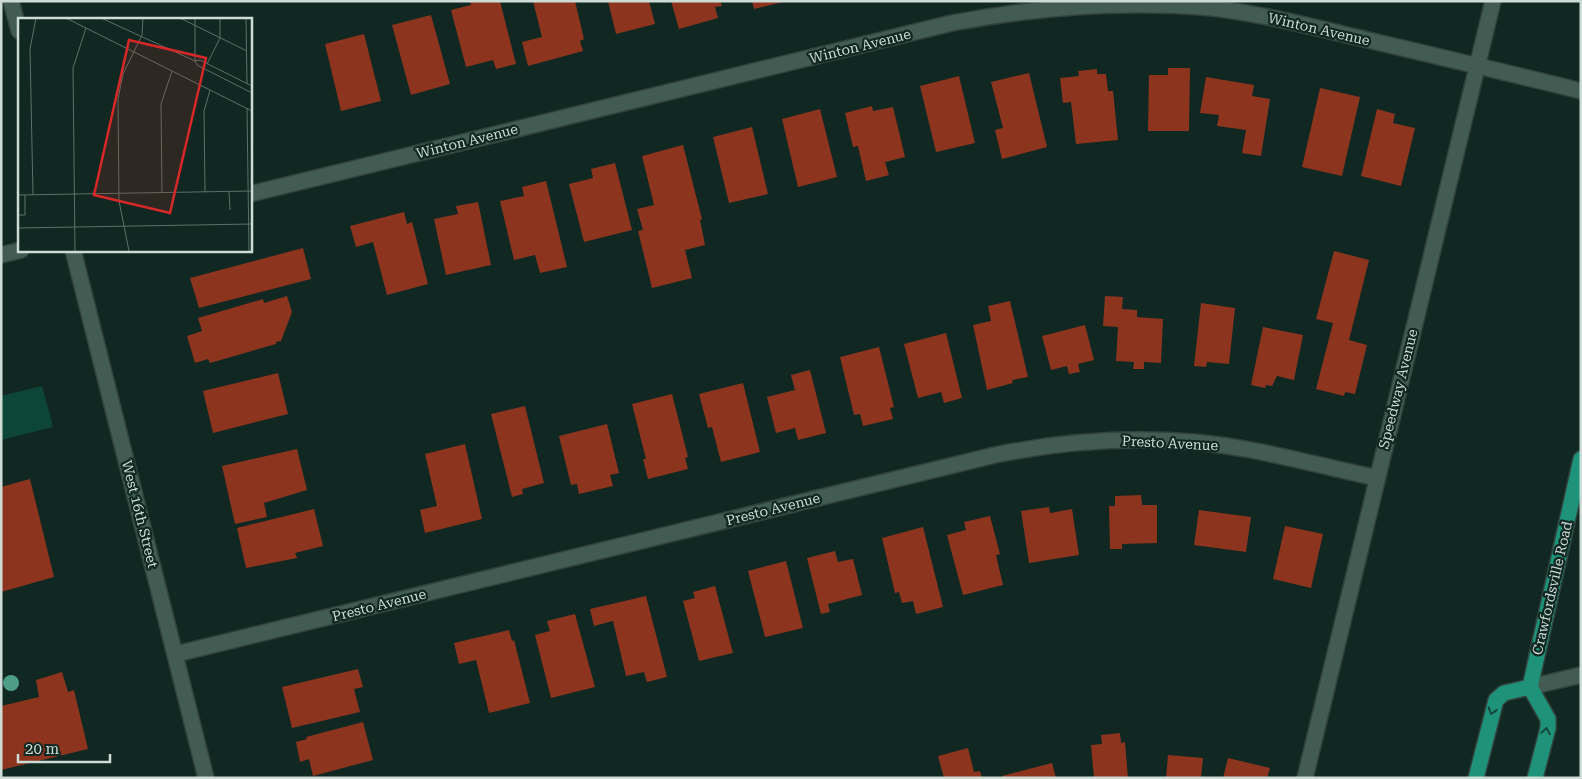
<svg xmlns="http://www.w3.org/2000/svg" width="1582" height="779" font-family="'Roboto Serif',serif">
<rect width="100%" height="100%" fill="#102821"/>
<path fill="#0d4638" d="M42,386L53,427L1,440V396Z"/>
<path fill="#8c341e" d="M470,1H500L516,64L496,69L493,60L466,67L451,10L471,5Z
M533,1H575L584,39L580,41L583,51L528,66L522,42L542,37Z
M608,1H649L655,24L616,34Z
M671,1H720L722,6L715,7L718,18L679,29Z
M752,1H783V2L754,9Z
M431,15L450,84L411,95L392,25Z
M364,34L381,101L341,111L325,44Z
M1168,68H1190L1189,131H1148L1149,75H1168Z
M1097,69V74H1106L1108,91H1113L1118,140L1076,144L1071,102L1063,103L1060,78L1079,76L1078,71Z
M1029,73L1047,147L1002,159L995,130L1003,128L991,82Z
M959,76L975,143L936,152L920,86Z
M1206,77L1254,85L1252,96L1270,99L1261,156L1242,153L1246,130L1217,126L1219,115L1200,113Z
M1320,88L1360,97L1342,176L1302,167Z
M872,106L873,111L893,107L905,157L885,162L889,175L866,181L858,146L853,147L845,113Z
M820,109L837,177L798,187L782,119Z
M1377,109L1395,114L1393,123L1415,128L1401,186L1361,176Z
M752,127L768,194L729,203L713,137Z
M683,145L702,219L700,220L705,245L685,250L692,278L652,288L638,231L643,230L637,209L654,205L642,156Z
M615,163L632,230L584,242L569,184L593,178L591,169Z
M546,181L567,267L540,273L535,255L514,260L500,201L524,196L522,187Z
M478,202L491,265L446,275L434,219L458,214L456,206Z
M404,212L407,224L412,222L428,284L387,295L373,242L356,247L350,226Z
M303,248L311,279L199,308L190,278Z
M1334,251L1369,260L1349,340L1367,345L1355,394L1345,392L1344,396L1316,389L1333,323L1316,319Z
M287,296L292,312L281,341L276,342V344L210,363L208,359L195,363L187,336L202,331L198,318L263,299L264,303Z
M1105,296L1123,297L1122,309L1137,310V317L1163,319L1161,363L1144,362V369H1133L1134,362L1116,361L1118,327L1103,326Z
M1010,301L1028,377L1012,380L1013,383L987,390L973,325L991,321L988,306Z
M1201,303L1235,308L1229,364L1207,362L1206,367L1194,366Z
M1085,325L1094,360L1078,364L1080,372L1069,374L1067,366L1051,370L1042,336Z
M1263,327L1303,335L1294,380L1277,376L1272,386L1266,385L1265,388L1251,385Z
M946,333L962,398L944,403L941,392L918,398L904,344Z
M879,347L894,407L890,408L893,419L863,426L860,414L854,415L840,357Z
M810,370L826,433L798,440L795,428L776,433L767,397L795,390L791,375Z
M278,373L288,414L213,433L203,391Z
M743,383L760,452L721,462L712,427L708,428L699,394Z
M672,394L688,457L685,458L688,469L648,479L643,459H646L632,404Z
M525,406L544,483L522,489L523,494L512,497L491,414Z
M607,424L619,473L610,475L613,486L579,494L577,484L571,485L559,436Z
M465,444L482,519L425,533L420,510L437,506L425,454Z
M297,449L307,490L264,503L267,517L235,524L222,466Z
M30,479L54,577L1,592V487Z
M1141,495L1142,505H1157V543L1122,544V549H1110L1109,506H1115V496Z
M1049,507L1050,513L1072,509L1079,555L1029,563L1021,511Z
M314,509L323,546L295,553L297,558L246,568L237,528Z
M1199,510L1251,517L1246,552L1194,545Z
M990,516L1000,554L996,555L1003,585L963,595L947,535L966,530L964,522Z
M1285,526L1323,534L1311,588L1273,579Z
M923,527L943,607L916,614L913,601L902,603L899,592L895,593L882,538Z
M835,551L838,562L853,559L862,595L828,604L830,612L821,614L807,558Z
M786,561L803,628L765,637L748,571Z
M715,586L733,653L699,661L683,601L695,598L693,592Z
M646,596L667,677L647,682L644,672L626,676L613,621L594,626L590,609Z
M575,614L595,687L551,698L535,635L550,631L547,621Z
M509,630L512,641L514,640L530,703L489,713L476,660L459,664L454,643Z
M358,669L363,687L354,689L360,712L292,728L282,687Z
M62,672L68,692L74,690L88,749L1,770V706L39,697L36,680Z
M363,722L373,760L313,776L309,759L300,762L296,742L307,739L306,737Z
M1120,733L1121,743L1125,742L1128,778H1094L1091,745L1102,744L1101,735Z
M968,748L974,772L980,771L982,778H944L938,756Z
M1168,755L1203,758L1201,778H1166Z
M1228,758L1270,768L1267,778H1223Z
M1052,763L1056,778H1002V776Z"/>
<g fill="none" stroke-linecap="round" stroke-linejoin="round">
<g stroke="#31423c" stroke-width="18">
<path id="minor" d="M11,1L19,31
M250,194L952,23C1037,7 1125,0 1212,8C1263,14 1313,27 1364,39C1436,56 1509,73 1581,91
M73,250L206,778
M1,255L21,250
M176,654L995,455C1079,438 1167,434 1251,450C1293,458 1335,469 1377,478
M1530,687L1581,675
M1305,778L1493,1"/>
</g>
<g stroke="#31423c" stroke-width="18">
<path id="major" d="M1476,778L1496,700L1504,693L1530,687
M1535,778L1548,728V719L1530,687L1581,459"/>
</g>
<use href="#minor" stroke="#425c53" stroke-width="15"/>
<use href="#major" stroke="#1f937a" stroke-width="15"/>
</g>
<circle fill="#4e9d86" cx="11" cy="683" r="8"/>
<defs><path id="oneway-chevron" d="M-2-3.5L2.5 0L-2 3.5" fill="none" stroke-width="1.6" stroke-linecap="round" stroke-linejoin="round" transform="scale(1.25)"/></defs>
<g stroke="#14483c">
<use href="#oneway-chevron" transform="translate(1492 711) rotate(107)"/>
<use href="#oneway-chevron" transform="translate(1546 731) rotate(-80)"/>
</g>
<g text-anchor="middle" stroke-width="4.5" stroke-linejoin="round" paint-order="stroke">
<g font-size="14" fill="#cddcd6" stroke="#102821">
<text transform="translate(1319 29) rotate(13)" y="5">Winton Avenue</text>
<text transform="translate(860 46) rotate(-14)" y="5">Winton Avenue</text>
<text transform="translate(467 141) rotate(-14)" y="5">Winton Avenue</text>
<text transform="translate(1398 389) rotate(-76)" y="5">Speedway Avenue</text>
<text transform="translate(1170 443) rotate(3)" y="5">Presto Avenue</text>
<text transform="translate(773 509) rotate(-14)" y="5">Presto Avenue</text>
<text transform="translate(140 514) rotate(76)" y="5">West 16th Street</text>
<text transform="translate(1552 588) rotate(-77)" y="5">Crawfordsville Road</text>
<text transform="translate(379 605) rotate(-14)" y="5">Presto Avenue</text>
</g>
</g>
<g transform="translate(18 18)">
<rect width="234" height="234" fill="#102821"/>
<path fill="none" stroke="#5c7069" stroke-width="1" d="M48,0L234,93M83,0L177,43L182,42L234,68M162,0L229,33M177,0V43M228,0L229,66M177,43L179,47L234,75M189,46L202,20V0M229,90L231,233M187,174L186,93L192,72M211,174L212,192M144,175L143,86L154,53M0,177L234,173M15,177L12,31L18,0M0,197H7V177M0,210L234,206M57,233L55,50L68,10M111,233L101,183L100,81L105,56L124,17L125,0"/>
<path fill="#d62828" fill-opacity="0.15" stroke="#d62828" stroke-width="2.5" d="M111,22L188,40L152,195L76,177Z"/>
<rect width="234" height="234" fill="none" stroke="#cddcd6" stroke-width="2.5"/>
</g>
<rect width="1582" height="779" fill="none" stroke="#cddcd6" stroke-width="5"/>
<path d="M18 754v8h92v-8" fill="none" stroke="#cddcd6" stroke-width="2.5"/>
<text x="25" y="754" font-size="15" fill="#cddcd6" stroke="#102821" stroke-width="4" paint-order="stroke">20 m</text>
</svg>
